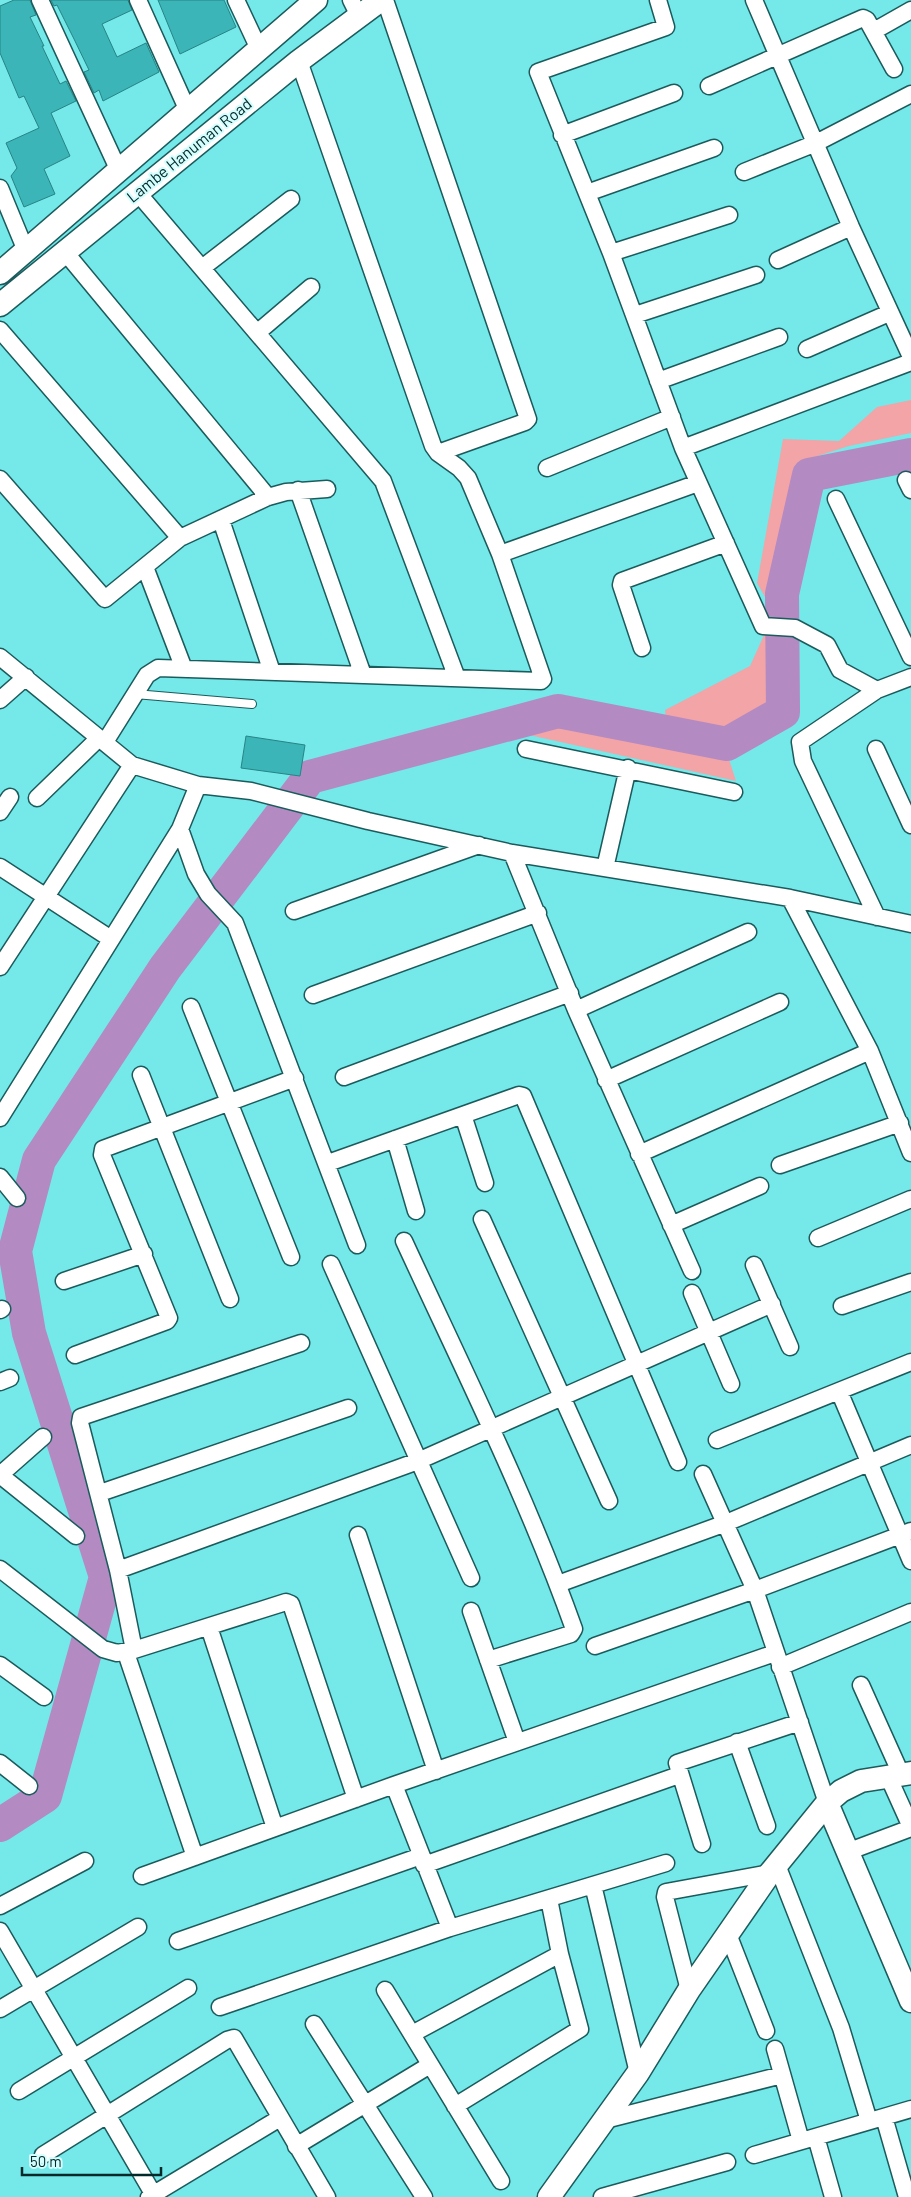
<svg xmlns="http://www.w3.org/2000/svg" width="911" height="2197" font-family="Barlow,sans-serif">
<rect width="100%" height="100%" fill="#75e8ea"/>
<path fill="#f2a4a7" d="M911,400V433L849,446L808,459L788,521L782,600L783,656L766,711L721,732L667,727L665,710L750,666L774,613L757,583L783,439L839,441L877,407Z
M536,717L725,747L736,781L529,735Z"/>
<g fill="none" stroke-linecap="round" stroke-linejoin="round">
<path stroke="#b38ac2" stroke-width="34" d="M0,1825L45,1796L106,1577L29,1333L15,1251L39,1160L165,968L310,777L558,711L727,744L783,712L782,594L809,475L911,455"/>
</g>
<path fill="#3bb5b7" stroke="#278485" d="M14,0H30L36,15L30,17L44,46H42L60,84L66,81L76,101L51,113L70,156L44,169L55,194L24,207L11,176L17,168L6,143L39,128L24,96L19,98L0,53V6Z
M51,0H128L132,10L102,24L117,57L146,43L159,72L103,101L99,90L94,93L84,72L89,70L74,39L57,5L54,6Z
M158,0H224L236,27L180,54Z
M246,736L305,745L300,776L241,768Z"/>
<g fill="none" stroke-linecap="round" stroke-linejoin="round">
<g stroke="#1b5b5c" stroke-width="10">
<path id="lane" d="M135,694L252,704"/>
</g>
<g stroke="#1b5b5c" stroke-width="19">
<path id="street" d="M40,0L119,171
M138,0L188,111
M236,0L259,49
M351,0L359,16
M385,0L528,419L525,422L438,453
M658,0L666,27L538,72L611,253L683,448L763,626L795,628L827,645L840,670L877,690L911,677
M754,0L851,227L911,357
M874,31L911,10
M709,86L863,18L867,20L894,69
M562,135L674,93
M744,172L816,143L911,94
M0,188L26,251
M137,192L383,481L457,678
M587,193L714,148
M65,252L268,497
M611,253L729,215
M778,260L851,227
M202,268L291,199
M635,315L756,275
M0,330L180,538
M257,333L311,287
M807,349L889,313
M658,381L779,337
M683,448L911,362
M547,468L672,417
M0,479L105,599L180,538L268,497L286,492L327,489
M906,480L911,490
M298,490L363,675
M836,499L911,657
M221,520L272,672
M500,554L698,483
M145,567L184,669
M642,648L621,585L622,581L726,543
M0,657L132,765L198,785L251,791L368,821L512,853L790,898L911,924
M877,690L800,742L803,761L877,917
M0,700L26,677
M105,742L147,675L158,668L541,681L543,679L500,554L468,478L459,468L438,453L433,446L299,61
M526,749L734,792
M876,749L911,825
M37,798L99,738
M0,812L10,797
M180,829L196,874L208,894L235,923L357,1245
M512,853L576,1010L692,1271
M0,867L111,939
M605,868L628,768
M790,898L870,1051L911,1153
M294,911L479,845
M0,967L132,765
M313,995L538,913
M191,1007L291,1257
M576,1010L748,932
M141,1075L230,1299
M344,1077L570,993
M606,1080L780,1002
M463,1115L485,1183
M0,1118L180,829L198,785
M395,1139L416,1211
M639,1154L870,1051
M328,1163L519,1095L523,1096L678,1462
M780,1165L900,1123
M0,1177L17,1198
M482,1219L609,1501
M671,1225L760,1186
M818,1238L911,1199
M404,1241C463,1369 527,1497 574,1629L571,1634L488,1660
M331,1264L471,1578
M754,1265L790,1347
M64,1281L144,1254
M692,1293L731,1384
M842,1306L911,1282
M0,1310L2,1309
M75,1355L167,1321L169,1318L102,1155L103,1149L295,1078
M0,1382L10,1378
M839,1391L911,1561
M43,1437L0,1475L76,1536
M717,1440L911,1362
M703,1474L755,1590L827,1803
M100,1493L348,1408
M358,1535L436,1771
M0,1569L103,1649L117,1653L134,1650L286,1602L291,1604L356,1799
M118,1570L418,1461L772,1304
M558,1584L726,1523L911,1445
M471,1611L517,1742
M209,1627L275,1828
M595,1646L755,1590L911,1531
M134,1650L118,1570L80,1423L81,1417L301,1343
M126,1653L195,1857
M0,1665L44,1697
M780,1667L911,1612
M861,1685L901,1774
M737,1742L767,1826
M0,1763L29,1786
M888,1776L911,1827
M394,1785L450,1928
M702,1844L677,1763L800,1722
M847,1852L911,1828
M424,1865L679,1775
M777,1865L841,2028L869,2121
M142,1876L394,1785L775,1653
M593,1885L638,2073
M0,1906L85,1861
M0,1931L155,2197
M728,1934L766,2031
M178,1941L421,1856
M385,1990L501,2181
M689,1990L665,1897L666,1892L770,1873
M220,2007L450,1928L666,1863
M0,2009L138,1927
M314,2024L424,2197
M412,2034L560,1954
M775,2049L801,2141
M19,2091L188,1988
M455,2106L580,2029L560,1954L549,1899
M884,2117L907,2197
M605,2120L782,2075
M816,2137L833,2197
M296,2146L430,2065
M43,2155L227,2040L234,2038L327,2197
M754,2155L911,2109
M149,2197L280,2118
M602,2197L727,2162"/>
</g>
<g stroke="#1b5b5c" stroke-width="25">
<path id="secondary" d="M0,273L316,0
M0,305L299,61L381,0
M827,1803L911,2001
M549,2197L638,2073L689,1990L770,1873L827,1803L841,1791L861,1781L911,1773"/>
</g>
<use href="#lane" stroke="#fff" stroke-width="8"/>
<use href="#street" stroke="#fff" stroke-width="16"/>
<use href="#secondary" stroke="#fff" stroke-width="22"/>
</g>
<g text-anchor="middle" stroke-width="4" stroke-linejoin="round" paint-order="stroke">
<g font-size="16" fill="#02292a" stroke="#d4fdfd">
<text transform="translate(189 150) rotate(-39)" y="6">Lambe Hanuman Road</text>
</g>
</g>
<path d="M22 2167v8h139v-8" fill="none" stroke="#02292a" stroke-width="2.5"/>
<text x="30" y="2167" font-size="15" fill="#02292a" stroke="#d4fdfd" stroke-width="4" paint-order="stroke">50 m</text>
</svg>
